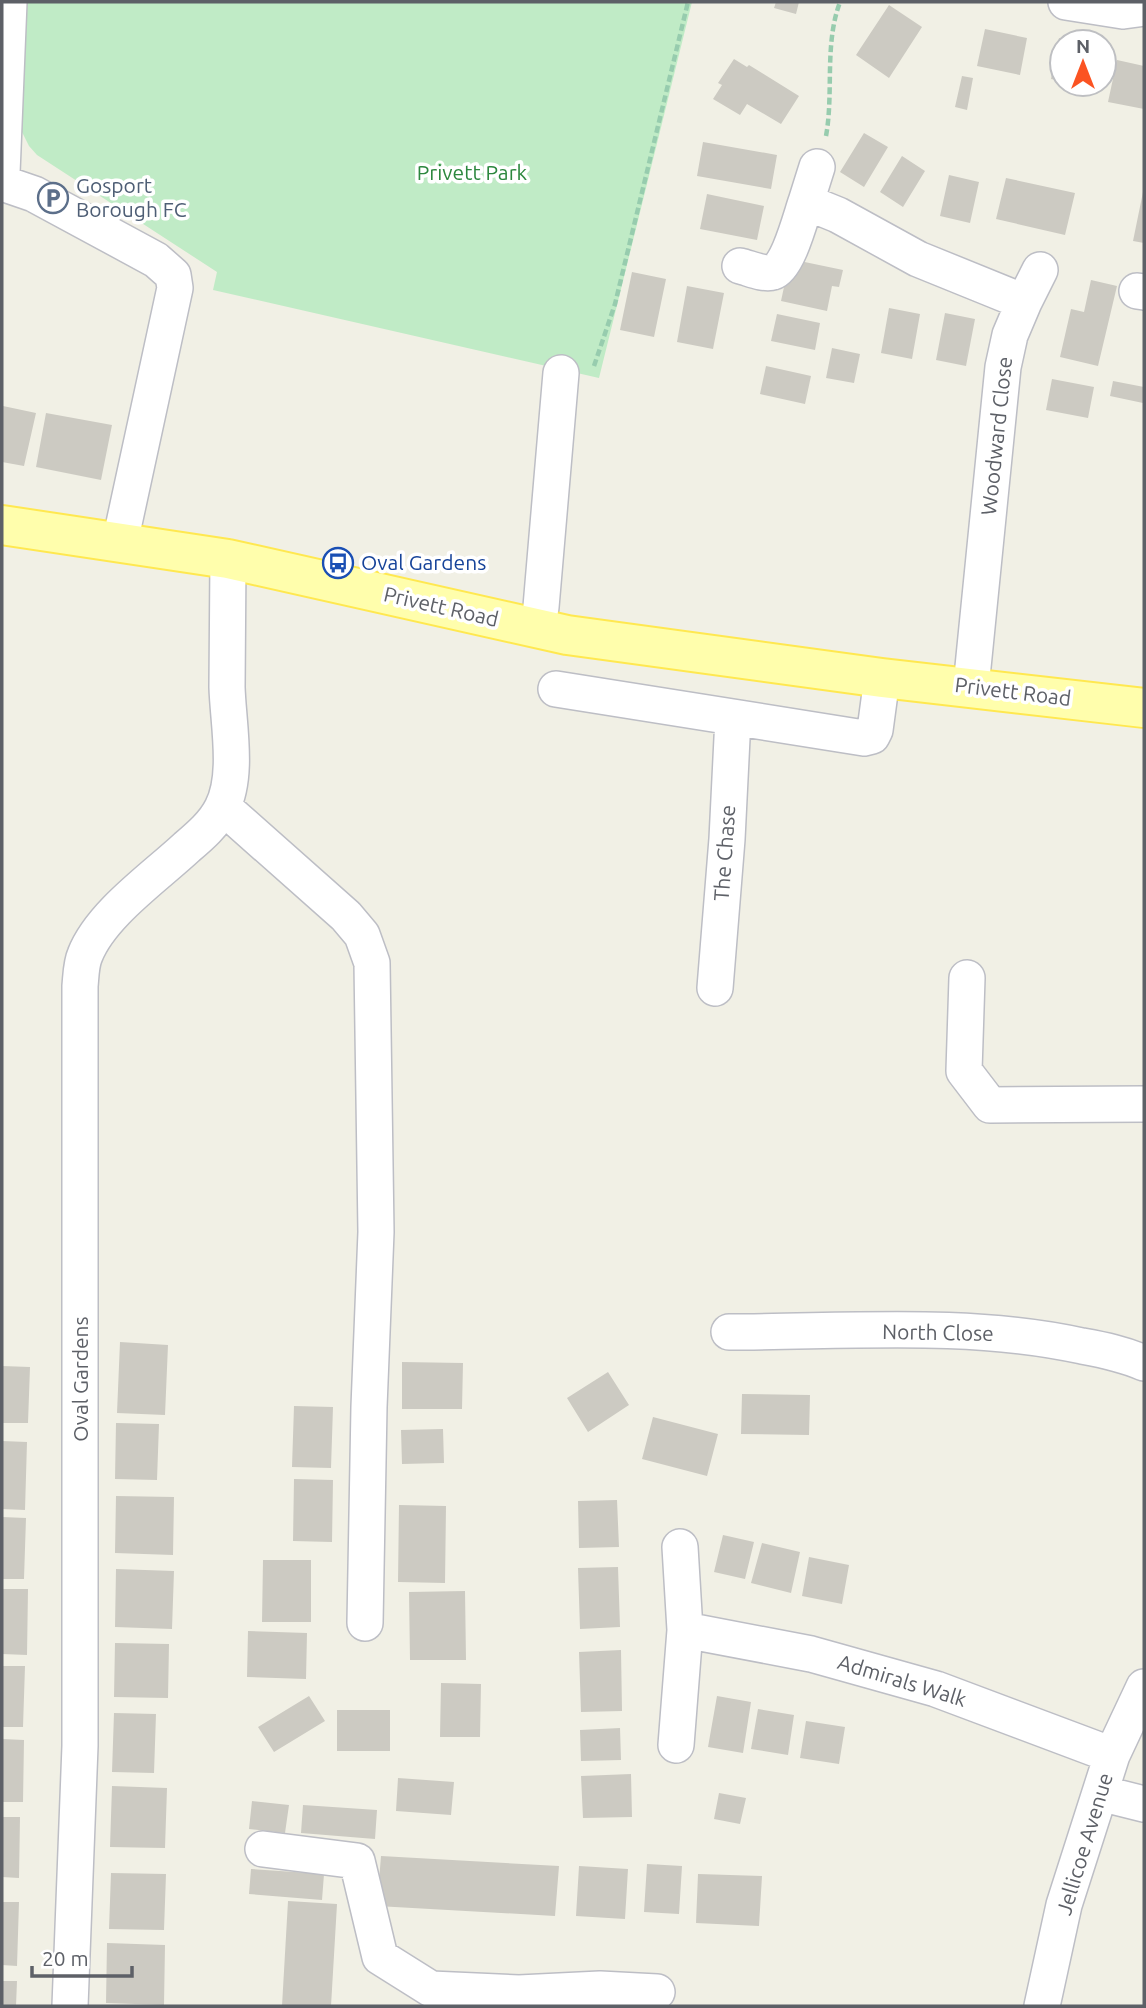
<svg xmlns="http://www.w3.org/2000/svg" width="1146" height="2008" font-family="Ubuntu,sans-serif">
<rect width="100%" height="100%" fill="#f1f0e5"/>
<path fill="#c0ebc6" d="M2,2H692L599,378L213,290L217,272L37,155L29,146L18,124Z"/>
<path fill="#cccac2" d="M776,2H799L796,14L774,8Z
M889,5L922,27L889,78L856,55Z
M985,29L1027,38L1020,75L977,66Z
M1059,38L1072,41L1062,42V81L1051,79Z
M734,59L747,67L749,65L799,96L781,124L747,104L740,115L713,99L722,85L718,83Z
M1117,60L1144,66V109L1108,102Z
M962,76L973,78L967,110L955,107Z
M864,133L888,147L864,187L840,172Z
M703,142L777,155L771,189L697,176Z
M902,156L925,171L903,207L880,192Z
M949,175L979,182L970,223L940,216Z
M1006,178L1075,193L1065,235L996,219Z
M1143,192H1144V243L1133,241Z
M707,194L764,206L757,240L700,229Z
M795,260L843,270L839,287L832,286L827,311L781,301L787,273Z
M632,272L666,279L654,337L620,330Z
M1091,280L1117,286L1098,366L1060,357L1071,309L1084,312Z
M687,286L724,293L713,349L677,342Z
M889,308L920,314L912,359L881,353Z
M945,313L975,319L966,366L936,360Z
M777,314L820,323L815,350L771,341Z
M832,348L860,354L854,383L826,378Z
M766,366L811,376L805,404L760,394Z
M1052,379L1094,387L1088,418L1046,410Z
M1113,381L1144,387L1143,403L1110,396Z
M3,406L36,413L24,466L2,462Z
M46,413L112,425L101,480L36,467Z
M120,1342L168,1345L165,1415L117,1413Z
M402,1362L463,1363L462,1409H402Z
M2,1366L30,1367L28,1423H2Z
M608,1372L629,1405L588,1432L567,1398Z
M742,1394L810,1395L809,1435L741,1434Z
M294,1406L333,1407L331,1468L292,1467Z
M653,1417L718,1434L707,1476L642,1459Z
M116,1423L159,1424L157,1480L115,1479Z
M443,1429L444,1463L402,1464L401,1430Z
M2,1441L27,1442L25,1510L2,1509Z
M294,1479L333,1480L332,1542L293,1541Z
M116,1496L174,1497L173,1555L115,1553Z
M617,1500L619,1547L579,1548L578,1501Z
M399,1505L446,1506L445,1583L398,1582Z
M2,1517L26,1518L24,1579H2Z
M723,1535L754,1542L745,1579L714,1572Z
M762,1543L800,1552L791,1593L751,1583Z
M809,1557L849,1565L842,1604L802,1596Z
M263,1560H311V1622H262Z
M618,1567L620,1627L580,1629L578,1568Z
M116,1569L174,1571L172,1629L115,1627Z
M2,1589H28L27,1655L2,1654Z
M465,1591L466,1660H410L409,1592Z
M248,1631L307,1633L306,1679L247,1677Z
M115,1643L169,1644L168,1698L114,1697Z
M621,1650L622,1711L581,1712L579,1652Z
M2,1666H25L23,1727H2Z
M441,1683L481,1684L480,1737H440Z
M309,1696L325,1721L274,1752L258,1727Z
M717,1696L751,1702L743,1753L708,1747Z
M758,1709L794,1715L788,1755L751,1749Z
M337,1710H390V1751H337Z
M114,1713L156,1714L154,1773L112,1772Z
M806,1721L845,1727L839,1764L800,1758Z
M620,1728L621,1760L581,1761L580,1730Z
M2,1739L24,1740L23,1802H2Z
M631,1774L632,1817L583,1818L581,1776Z
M398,1778L454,1782L451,1815L396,1811Z
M112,1786L167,1788L165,1848L110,1847Z
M719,1793L746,1798L740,1824L714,1819Z
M252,1801L289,1805L285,1833L249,1829Z
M303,1805L377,1810L375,1839L301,1833Z
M2,1817H20L19,1878L2,1877Z
M381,1856L559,1866L555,1916L377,1906Z
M647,1864L682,1866L679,1914L644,1912Z
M579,1866L628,1869L625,1919L576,1916Z
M251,1869L324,1874L322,1900L249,1894Z
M111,1873L166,1874L164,1930L109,1929Z
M698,1874L762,1876L759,1926L696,1923Z
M288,1901L337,1904L331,2006H282Z
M2,1902H19L17,1966L2,1965Z
M107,1943L165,1945L164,2005L106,2003Z
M2,1981H17L16,2006H2Z"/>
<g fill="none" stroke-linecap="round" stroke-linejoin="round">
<g stroke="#bdbec5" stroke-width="38">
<path id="minor" d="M1066,2L1123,11L1144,8
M2,173L9,2
M2,183L34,194L156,260L173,275L175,288L120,542
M806,202L817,167
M740,266C749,268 764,275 773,272C788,268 801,216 806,202L838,215L918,259L1024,302L1010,335L1003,367L971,687
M1137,291L1144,292
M1024,302L1040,270
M537,629L541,607L561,373
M556,689L864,738L872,736L875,730L882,678
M223,807L346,916L362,935L372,963L376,1232L369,1407L365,1623
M967,978L964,1071L990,1105L1144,1104
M715,988L727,839L733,718
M729,1332C845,1332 969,1321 1082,1346C1104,1350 1124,1354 1144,1363
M685,1630L811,1654L936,1689L1112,1755
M676,1745L685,1630L680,1547
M1100,1793L1144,1804
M263,1849L357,1861L380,1957L431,1989L519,1993L600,1989L657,1992
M70,2006L80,1746V986C81,976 81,964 85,955C101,914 155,877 187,847C200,836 214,824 222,808C239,775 228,723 227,687C227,644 228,602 228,559
M1042,2006L1064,1905L1112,1755L1144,1687"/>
</g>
<g stroke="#ffe850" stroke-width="42">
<path id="major" d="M2,525L228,559L567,635L882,678L1144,708"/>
</g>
<path stroke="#97ccae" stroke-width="4.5" stroke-dasharray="7 3.5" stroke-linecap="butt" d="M826,136C834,92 824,45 840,2
M594,366L615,304L688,2"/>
<use href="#minor" stroke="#fff" stroke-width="35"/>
<use href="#major" stroke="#fffeac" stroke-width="38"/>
</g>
<defs>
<g id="parking-ring" transform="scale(1.575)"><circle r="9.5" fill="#fff" stroke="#5c6f8a" stroke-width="1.5"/><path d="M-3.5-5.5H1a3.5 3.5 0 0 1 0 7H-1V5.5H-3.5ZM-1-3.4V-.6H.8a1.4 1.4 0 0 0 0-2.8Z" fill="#5c6f8a"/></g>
<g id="bus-ring" transform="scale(1.575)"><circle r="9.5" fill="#fff" stroke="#1a4fb4" stroke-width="1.5"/><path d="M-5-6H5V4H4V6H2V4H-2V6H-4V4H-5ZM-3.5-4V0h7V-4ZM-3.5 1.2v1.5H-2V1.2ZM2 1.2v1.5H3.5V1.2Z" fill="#1a4fb4"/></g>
</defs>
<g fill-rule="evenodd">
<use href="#parking-ring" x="53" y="198"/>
<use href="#bus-ring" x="338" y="563"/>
</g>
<g text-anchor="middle" stroke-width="7" stroke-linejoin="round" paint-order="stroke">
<g font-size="21" fill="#2c873e" stroke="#fff">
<text x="472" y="180">Privett Park</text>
</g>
<g font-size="21" fill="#4e5e75" stroke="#fff" text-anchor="start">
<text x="76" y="193">Gosport<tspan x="76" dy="24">Borough FC</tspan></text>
</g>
<g font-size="21" fill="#5d6067" stroke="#fff">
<text transform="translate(997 436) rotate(-84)" y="7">Woodward Close</text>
<text transform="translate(441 607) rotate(13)" y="7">Privett Road</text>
<text transform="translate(1013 692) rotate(7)" y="7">Privett Road</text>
<text transform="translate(725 853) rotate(-86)" y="7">The Chase</text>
<text transform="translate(938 1333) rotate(1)" y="7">North Close</text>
<text transform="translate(81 1379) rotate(-90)" y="7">Oval Gardens</text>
<text transform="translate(902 1681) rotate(17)" y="7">Admirals Walk</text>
<text transform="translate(1085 1844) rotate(-73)" y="7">Jellicoe Avenue</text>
</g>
<g font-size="21" fill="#164399" stroke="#fff" text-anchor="start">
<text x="361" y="570">Oval Gardens</text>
</g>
</g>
<rect width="1146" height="2008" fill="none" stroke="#5d6067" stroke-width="7"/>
<g transform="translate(1083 63)"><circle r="33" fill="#ffffff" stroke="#bebfc2" stroke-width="2"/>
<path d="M0-5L12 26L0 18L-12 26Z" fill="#fb5322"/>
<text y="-10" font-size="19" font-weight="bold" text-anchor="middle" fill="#5d6067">N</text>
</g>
<path d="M32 1966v10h100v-10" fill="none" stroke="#5d6067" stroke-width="3.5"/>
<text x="42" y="1966" font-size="21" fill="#5d6067" stroke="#ffffff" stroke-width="5" paint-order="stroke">20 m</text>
</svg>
